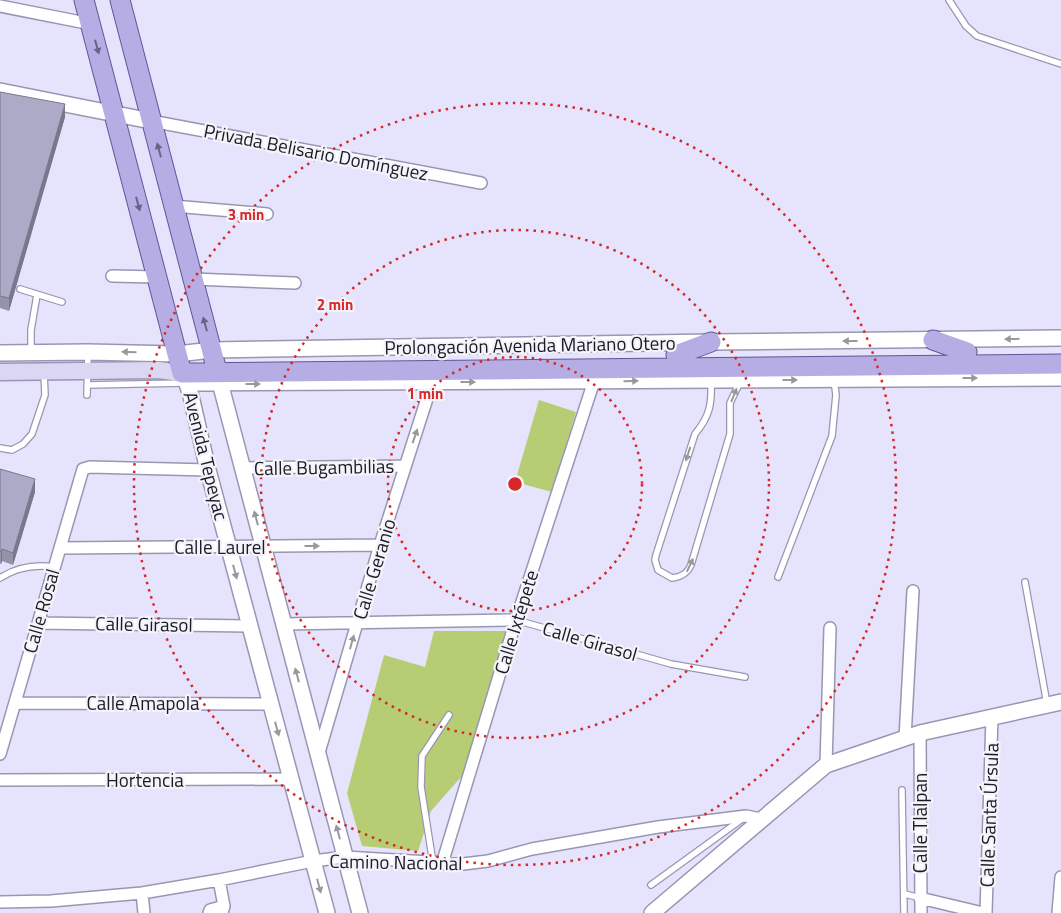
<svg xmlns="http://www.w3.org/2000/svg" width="1061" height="913" font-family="'Titillium Web',sans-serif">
<rect width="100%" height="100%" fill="#e6e4fd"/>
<path fill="#b6cd74" d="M539,400L576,412L552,492L515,482Z
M434,631H507L462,776L431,811L418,851L362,846L347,793L384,655L425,667Z"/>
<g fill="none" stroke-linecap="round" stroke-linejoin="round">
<g stroke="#9996b3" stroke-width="8">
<path id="service" d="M949,0L966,26L977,36L1061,64
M20,289L62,302
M31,351V330L37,295
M711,380C712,404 710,416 695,434L656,555L655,560L658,570L672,578C681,577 687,574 691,565L730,434V403L740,382
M87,385L185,383
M87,395L88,354
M0,448L12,450L23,444L32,434L45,395L44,374
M778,577L832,436L836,395L834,379
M0,578C17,567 34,564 54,567
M1025,582L1047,704
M516,620L671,664L745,677
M902,790L904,913
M433,863L421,787L422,756L449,715
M651,885L742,819
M905,894L920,898"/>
</g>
<g stroke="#9996b3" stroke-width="14">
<path id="minor" d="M0,6L91,24
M151,121L481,183
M173,206L267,214
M112,276L157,277
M193,279L295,283
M242,468L405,466
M60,548L380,545
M38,623L249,626
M284,624L516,620
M15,703L270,704
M920,733L921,913
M905,738L913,591
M0,754L83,469L90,467L208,470
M318,756L380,545L432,383
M826,765L830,628
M0,780L291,779
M442,864L516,620L594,381
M219,880L224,906L222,913
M142,893L144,913
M920,898L983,913
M0,902L51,901L142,893L219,880L313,861L345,857L463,864L488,861L532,849L658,827L746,816L761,819
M209,913L210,910L224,906
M986,913L992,716
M1058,913L1061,877"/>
</g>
<g stroke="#9996b3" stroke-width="18">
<path id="tertiary" d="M0,91L151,121
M0,353L88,352L177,354L212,350L711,342L1061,338
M218,375L360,913
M184,376L190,392L208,470L327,913
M187,383L1061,378
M652,913L826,765L920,733L1061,702"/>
</g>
<g stroke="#9996b3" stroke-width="19">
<path id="secondary" d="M0,372L158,370L182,373"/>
</g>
<g stroke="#615697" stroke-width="21">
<path id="primary" d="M84,0L182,373L1061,364
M120,0L217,371
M933,340L967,352
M676,355L711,342"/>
</g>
<use href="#service" stroke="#fff" stroke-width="5.5"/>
<use href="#minor" stroke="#fff" stroke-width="11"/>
<use href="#tertiary" stroke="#fff" stroke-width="15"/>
<use href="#secondary" stroke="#dbd6f2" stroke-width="16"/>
<use href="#primary" stroke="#b6ade5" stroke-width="19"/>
</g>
<path fill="#9592ac" d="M0,92L65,117L9,311L0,308Z
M0,469L35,492L13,565L2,561L1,564H0Z"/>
<path fill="#79778c" d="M65,104V117L9,311V298Z
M35,479V492L13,565V553Z
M2,549V561L1,564V552Z"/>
<path fill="#adaac8" stroke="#79778c" d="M0,92L65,104L9,298L0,296Z
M0,469L35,479L13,553L2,549L1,552L0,551Z"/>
<defs><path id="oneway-solid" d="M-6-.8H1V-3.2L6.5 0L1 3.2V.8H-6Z" transform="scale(1.25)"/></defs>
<g fill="#696486">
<use href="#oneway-solid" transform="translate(97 47) rotate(75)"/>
<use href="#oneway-solid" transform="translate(159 150) rotate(-105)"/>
<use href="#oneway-solid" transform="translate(138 204) rotate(75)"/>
<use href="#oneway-solid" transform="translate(205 324) rotate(-105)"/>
</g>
<g fill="#99989d">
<use href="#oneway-solid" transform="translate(1012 339) rotate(179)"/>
<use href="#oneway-solid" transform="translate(850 341) rotate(180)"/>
<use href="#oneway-solid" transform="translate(129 352) rotate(-179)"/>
<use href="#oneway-solid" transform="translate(970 378)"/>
<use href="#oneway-solid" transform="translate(790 380)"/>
<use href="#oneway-solid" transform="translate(631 381) rotate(-1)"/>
<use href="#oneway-solid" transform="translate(468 382)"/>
<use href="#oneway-solid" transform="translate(253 384)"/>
<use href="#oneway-solid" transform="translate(734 395) rotate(-68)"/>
<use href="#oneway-solid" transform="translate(415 436) rotate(-71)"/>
<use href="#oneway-solid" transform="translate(688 454) rotate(108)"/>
<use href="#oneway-solid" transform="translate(256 518) rotate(-105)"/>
<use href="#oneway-solid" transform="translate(312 546)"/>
<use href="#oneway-solid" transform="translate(690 565) rotate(-65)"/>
<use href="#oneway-solid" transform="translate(235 572) rotate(75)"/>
<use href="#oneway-solid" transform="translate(352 642) rotate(-74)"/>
<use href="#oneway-solid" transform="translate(297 675) rotate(-105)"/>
<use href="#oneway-solid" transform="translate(277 729) rotate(75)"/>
<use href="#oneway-solid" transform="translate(338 832) rotate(-105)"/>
<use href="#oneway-solid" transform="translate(319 886) rotate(75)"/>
</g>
<g fill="none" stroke="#d62828" stroke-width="2.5" stroke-dasharray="2.5 5">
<circle cx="515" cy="484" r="127"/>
<circle cx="515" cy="484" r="254"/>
<circle cx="515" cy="484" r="381"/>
</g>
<g text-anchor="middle" stroke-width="4.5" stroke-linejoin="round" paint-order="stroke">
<g font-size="19" fill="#1c1a26" stroke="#f4f3fa">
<text transform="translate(316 152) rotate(11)" y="7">Privada Belisario Domínguez</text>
<text transform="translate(530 345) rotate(-1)" y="7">Prolongación Avenida Mariano Otero</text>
<text transform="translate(206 456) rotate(76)" y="7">Avenida Tepeyac</text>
<text transform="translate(324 467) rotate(-1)" y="7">Calle Bugambilias</text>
<text x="220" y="554">Calle Laurel</text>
<text transform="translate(374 569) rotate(-73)" y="7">Calle Geranio</text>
<text transform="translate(41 611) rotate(-74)" y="7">Calle Rosal</text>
<text transform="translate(516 622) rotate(-73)" y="7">Calle Ixtépete</text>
<text transform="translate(144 624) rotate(1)" y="7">Calle Girasol</text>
<text transform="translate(590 641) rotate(16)" y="7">Calle Girasol</text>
<text x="143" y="710">Calle Amapola</text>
<text x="145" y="787">Hortencia</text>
<text transform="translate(989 815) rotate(-88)" y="7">Calle Santa Úrsula</text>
<text transform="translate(920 823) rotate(-90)" y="7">Calle Tlalpan</text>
<text transform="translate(396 862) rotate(1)" y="7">Camino Nacional</text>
</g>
</g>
<circle cx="515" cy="484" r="8" fill="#d62828" stroke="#f4f3fa" stroke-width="2.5"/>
<g font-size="15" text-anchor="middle" font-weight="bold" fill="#d62828" stroke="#f4f3fa" stroke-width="4.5" stroke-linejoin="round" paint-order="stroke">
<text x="246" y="220">3 min</text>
<text x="335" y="310">2 min</text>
<text x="425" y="399">1 min</text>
</g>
</svg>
